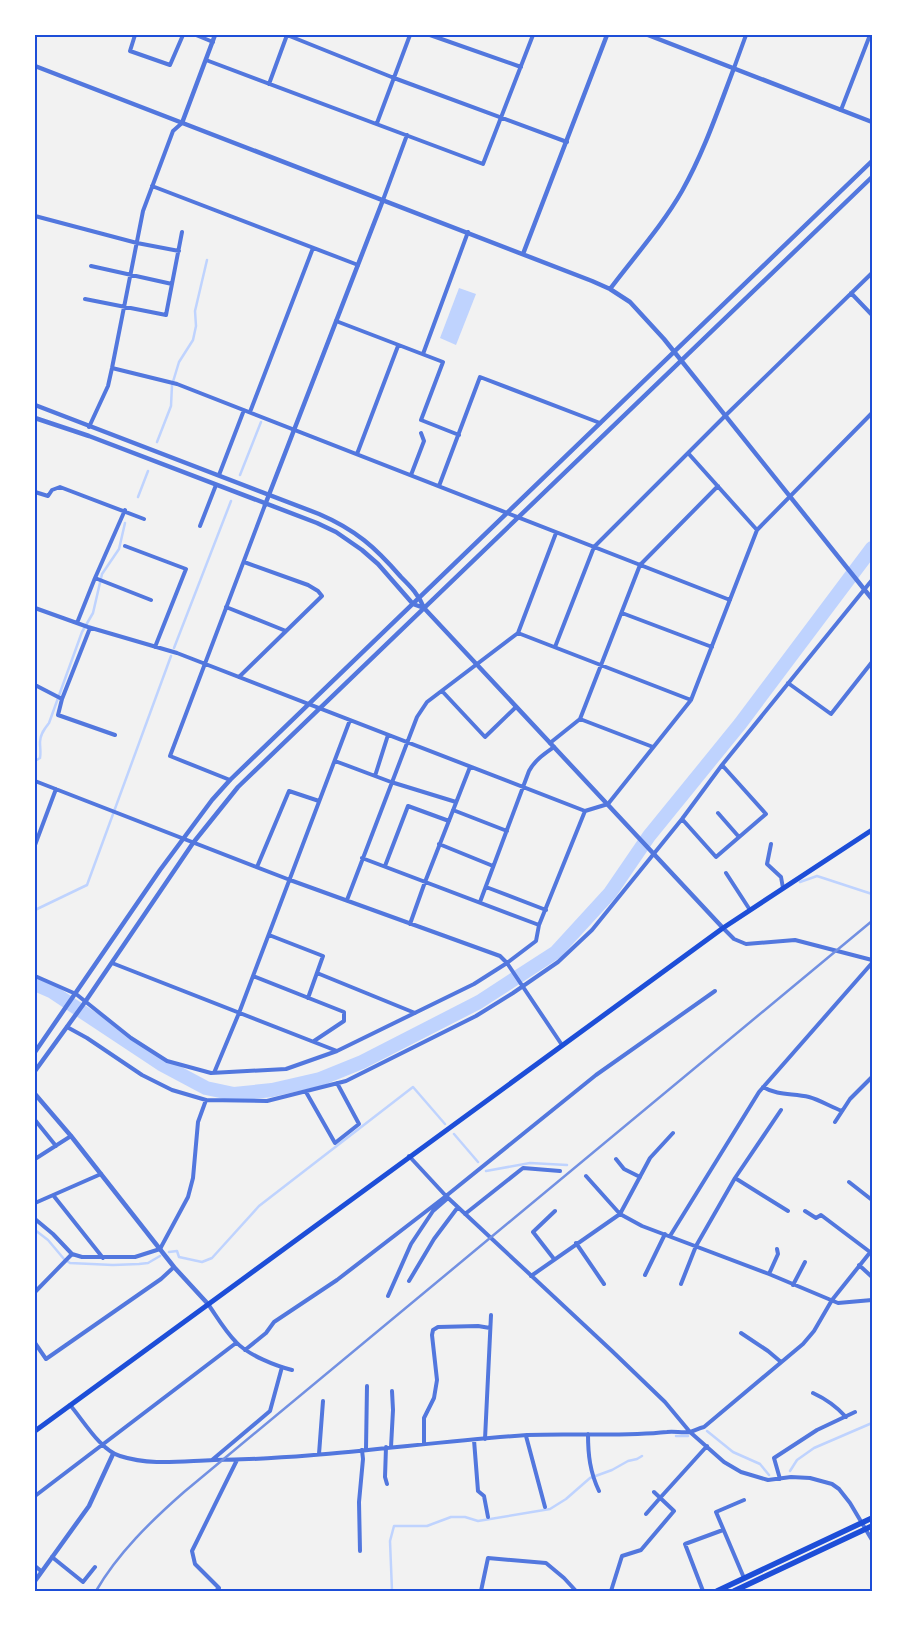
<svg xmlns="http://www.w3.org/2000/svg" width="907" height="1626" font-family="Arial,sans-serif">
<rect width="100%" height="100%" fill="#f2f2f2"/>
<path fill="#bfd3fe" d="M459,288L476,294L456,345L440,338Z"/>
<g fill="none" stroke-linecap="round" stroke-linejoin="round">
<path stroke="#bfd3fe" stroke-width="2.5" d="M157,442L171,406L172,385L179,362L193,340L196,326L195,311L207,260
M240,475L261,422
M138,497L148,471
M174,648L231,501
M35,761L40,758C41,752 40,748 40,742C40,734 45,728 49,723L82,632L93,613L102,574L119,549L125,523
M800,882L817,876L872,894
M35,910L87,885L171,656
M454,1134L478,1162
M486,1171L530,1163L567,1165
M35,1230L48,1240L64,1259L70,1263L113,1265L139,1264L148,1263L160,1256
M169,1252L177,1251L179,1257L202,1262L212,1258L259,1206L413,1087L445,1124
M707,1431L733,1452L760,1464L769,1475
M676,1436H688
M790,1471L797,1460L814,1448L872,1423
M392,1591L390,1541L394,1526H427L451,1517H465L478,1521L550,1509L566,1499L590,1478L612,1470L628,1461L637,1459L642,1456"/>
<path stroke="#bfd3fe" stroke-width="14" d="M35,984L51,991L161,1064L206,1088L234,1094L272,1090L320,1079L362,1062L479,1002L556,952L610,893L649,836L740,724L872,548"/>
<path stroke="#5277de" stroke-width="4" d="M135,35L130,51L170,65L183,35
M196,35L213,42
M287,35L394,78L567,142
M430,35L521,67
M206,60L483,164L533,35
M734,68L746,35
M269,84L287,35
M841,110L870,35
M377,123L410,35
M152,186L358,265
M383,200L407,135
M35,216L137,243L179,251
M91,266L172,284
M851,293L872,315
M85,299L166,315L182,232
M336,321L443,362L421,420L459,435
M423,354L468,232
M112,368L177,384L730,600
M250,412L313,248
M89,427L108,386L112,368L143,211L173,131L182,123
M688,453L757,530
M357,454L398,346
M219,475L244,410
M411,475L424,441L421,433
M439,486L480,377L600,423
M35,492L48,496L52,490L60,487L144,519
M200,526L216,485
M125,546L186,569L155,647
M95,578L151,600
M226,607L286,631
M35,608L88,627L177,653L585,811L608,804L691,700L757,530L872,413
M622,613L712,647
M77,623L95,578L125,510
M90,628L62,699L58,715L115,735
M518,633L691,700
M555,647L594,547L726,415L872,273
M239,677L322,596L318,591L308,585L244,562
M788,683L831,714L872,662
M35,685L62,699
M442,691L485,737L516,707
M580,719L653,747
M550,743L580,719L640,565L718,486
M335,761L391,782L456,802
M375,776L388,735
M230,780L170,756L265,505
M35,781L290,880L500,956L507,963L562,1045
M453,810L507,831
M718,813L739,837
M682,819L716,857L766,814L722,765
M439,844L493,866
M771,844L767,864L781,877L783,888
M35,845L56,789
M362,858L539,925
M385,866L408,806L449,821
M257,867L289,791L319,801
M726,873L750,910
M486,887L546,910
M347,900L417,717L427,702L518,633L556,533
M480,902L529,771C535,760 544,754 554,747
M410,924L425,882L470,767
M723,928L734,939L746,944L795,940L872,960
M269,935L323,956L308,998
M112,963L337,1051
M317,973L415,1013
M35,976L76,994L131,1038L167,1061L211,1073L286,1069L337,1051L474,984L507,963L536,941L539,925L585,811
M253,976L344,1012V1021L314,1041
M67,1027L87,1038L142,1075L172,1090L206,1100L267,1101L346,1081L476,1016L513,993L558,962L592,930L682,819L722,765L872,580
M214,1073L239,1013L350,720
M763,1087C778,1096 793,1093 809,1097C820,1100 831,1107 842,1111
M306,1092L335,1143L359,1124L337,1083
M35,1120L56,1146
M835,1122L850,1099L872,1077
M409,1156L446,1196L612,1351L665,1402L690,1432L724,1462L741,1472L768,1480L791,1477L810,1478L832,1484L839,1489L850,1503L872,1540
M35,1159L71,1136
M616,1159L624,1169L640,1177
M586,1176L620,1214L650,1158L673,1133
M735,1178L788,1211
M849,1182L872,1200
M53,1195L103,1258
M35,1203L101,1174
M805,1211L816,1218L821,1215L870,1252
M465,1214L523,1168L560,1171
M35,1219L53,1234L72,1254L82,1257H135L160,1249L188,1197L193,1178L198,1122L206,1100
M670,1236L759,1092L872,963
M576,1243L604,1284
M554,1259L533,1232L555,1211
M859,1265L872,1277
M769,1274L778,1254L777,1249
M645,1275L665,1234
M531,1276L620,1214L642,1226L769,1274L838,1303L872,1300
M409,1281L434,1239L458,1207
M681,1284L696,1246L735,1178L781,1110
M793,1285L805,1262
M35,1292L72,1254
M388,1296L411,1244L433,1211L448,1198
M208,1304C217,1317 225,1331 236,1342C248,1355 276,1366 292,1370
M741,1333L768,1351L781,1362
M35,1343L46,1359L161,1279L174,1267
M245,1350L266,1333L274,1322L337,1280L446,1196L596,1075L715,991
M813,1393C826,1399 837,1407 846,1417
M70,1405C83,1420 101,1451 120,1456C151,1466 182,1461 214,1460C319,1459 423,1442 527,1435C574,1433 620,1437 667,1432C674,1431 682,1433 690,1432C694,1431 699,1428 704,1427L803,1344L814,1331L832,1300L872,1250
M588,1434C588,1455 590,1472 599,1491
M526,1436L545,1507
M485,1439L491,1315
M474,1440L478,1491L484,1496L488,1517
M424,1444V1418L434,1398L437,1380L432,1335L433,1330L438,1327L478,1326L490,1328
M386,1447L385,1477L387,1484
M391,1447L393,1410L392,1391
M366,1449L367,1386
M319,1454L323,1401
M212,1460L270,1411L282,1367
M780,1479L774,1458L817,1430L855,1412
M35,1496L236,1343
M646,1514L660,1498L707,1446
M360,1551L359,1502L363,1459L362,1450
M52,1557L83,1582L95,1567
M35,1566L41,1571
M744,1578L716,1512L744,1500
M216,1591L219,1588L195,1564L192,1551L237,1460
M481,1591L488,1558L546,1563L564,1578L576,1591
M611,1591L622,1556L641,1550L674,1511L654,1492
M703,1591L685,1544L723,1530"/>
<path stroke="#5277de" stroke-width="4.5" d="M648,35L872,122
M35,66L592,281L610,289L630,302L664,339L872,599
M182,123L215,35
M523,254L607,35
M610,289C634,257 662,226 682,191C704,152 718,110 734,68
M35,405L319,514C356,530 375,547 401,577C411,587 419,595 424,608L723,928
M35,418L89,436L317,523L336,532L362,550L378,564L413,604L424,608
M265,505L383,200
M35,1052L160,870L212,800L230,780L872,161
M35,1071L85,1002L193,843L238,787L872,177
M35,1094L71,1136L174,1267L208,1304
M35,1581L89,1506L113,1454"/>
<path stroke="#1d4ed8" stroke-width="5" d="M35,1431L723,928L872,830"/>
<path stroke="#1d4ed8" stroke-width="5.5" d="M717,1591L872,1518
M734,1591L872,1526"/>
<path stroke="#7290e2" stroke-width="2.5" d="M96,1591C118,1553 151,1521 184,1492L872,921"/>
</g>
<rect width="907" height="1626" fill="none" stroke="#ffffff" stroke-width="72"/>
<rect x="36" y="36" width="835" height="1554" fill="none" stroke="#1d4ed8" stroke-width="2"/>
</svg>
